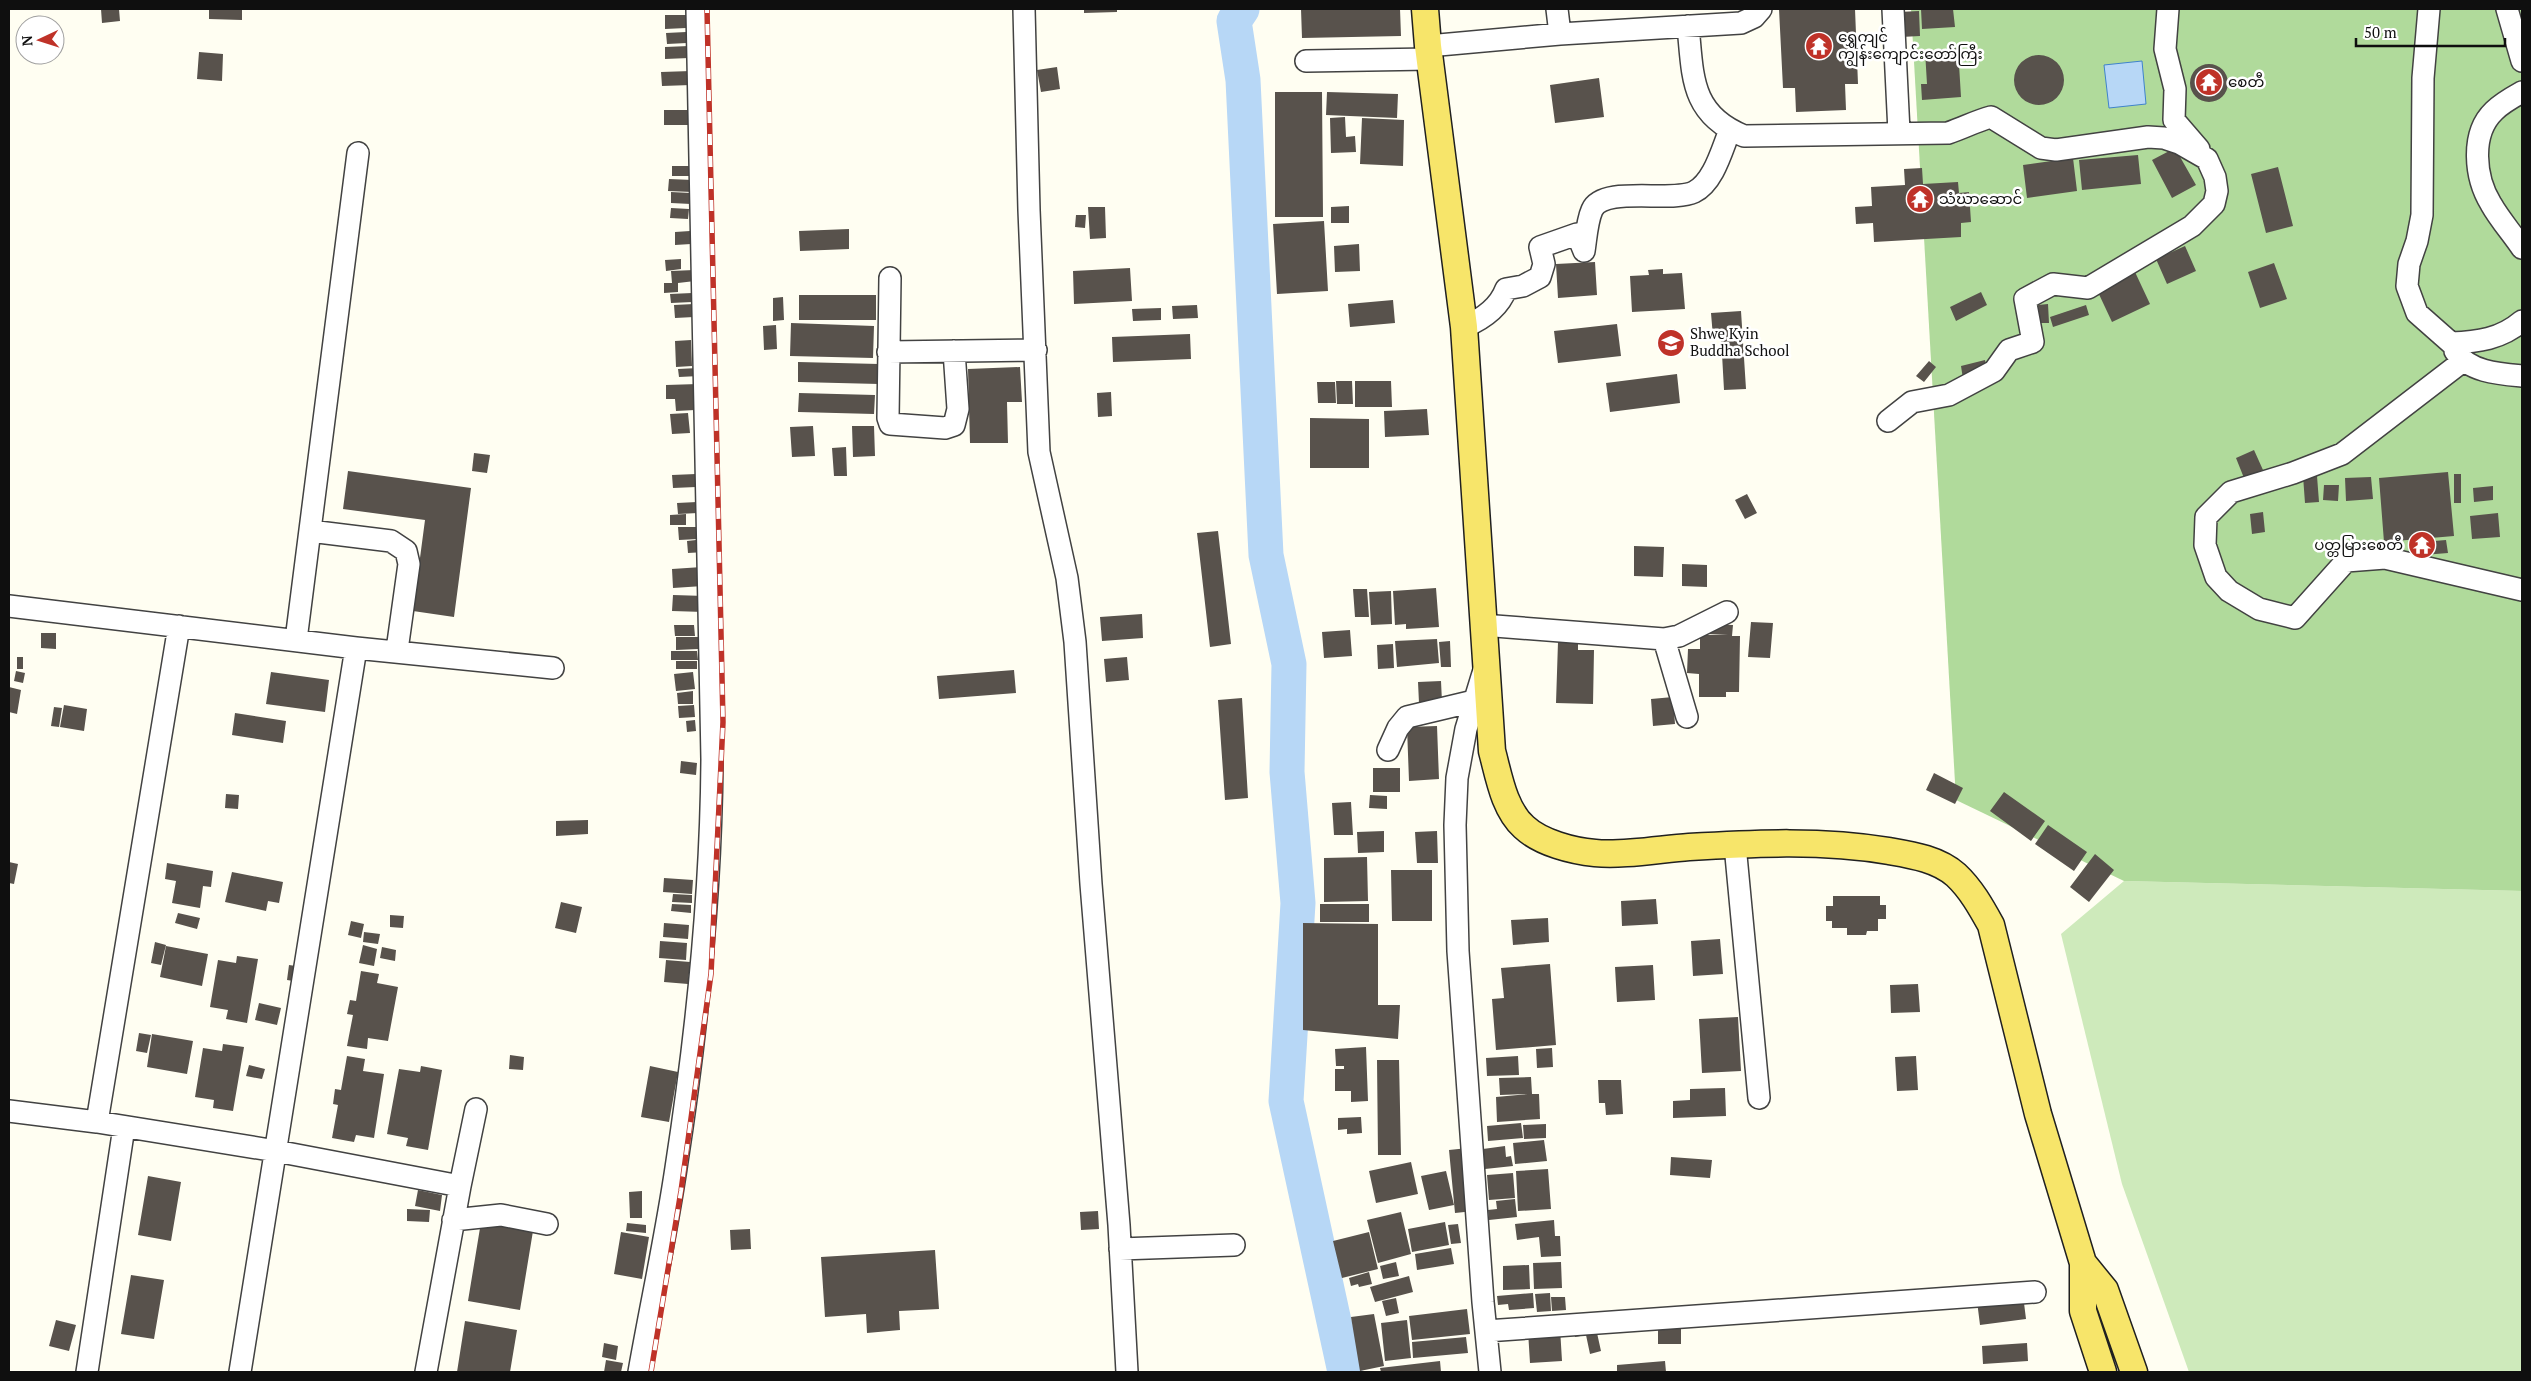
<svg xmlns="http://www.w3.org/2000/svg" width="2531" height="1381" font-family="'PT Serif','Noto Sans Myanmar',serif">
<rect width="100%" height="100%" fill="#fffef2"/>
<path fill="#ceeabb" d="M2124,881L2522,891V1372H2189L2122,1184L2061,934Z"/>
<path fill="#b0da9b" d="M1911,9H2522V891L2124,881L1956,800Z"/>
<path fill="#b7d7f6" stroke="#3f83cc" d="M2142,61L2146,104L2109,108L2104,65Z"/>
<g fill="none" stroke-linecap="round" stroke-linejoin="round">
<path stroke="#b7d7f6" stroke-width="35" d="M1242,9L1234,21L1243,80L1266,555L1289,664L1287,772L1298,903L1286,1101L1345,1372"/>
</g>
<path fill="#58524c" d="M101,9H119L120,21L102,23Z
M209,9H242V20L209,19Z
M1084,9H1117V12L1084,13Z
M1301,9H1400L1401,36L1302,38Z
M1779,9H1855L1858,84H1845L1846,110L1796,112L1795,88H1783Z
M1921,9H1953L1955,27L1922,29Z
M1919,11L1920,36L1901,37L1899,12Z
M665,15H686V28L665,29Z
M686,32L687,43L667,44L666,33Z
M689,46V58L665,59V47Z
M1958,48L1961,97L1922,100L1921,84H1927L1925,51Z
M199,52L223,54L222,81L197,79Z
M2014 80a25 25 0 1 1 50 0a25 25 0 1 1-50 0Z
M2190 83a19 19 0 1 1 38 0a19 19 0 1 1-38 0Z
M1057,67L1060,89L1041,92L1037,70Z
M691,71V85L662,86L661,72Z
M1599,78L1604,117L1555,123L1550,85Z
M1275,92H1322L1323,217H1275Z
M1327,92L1398,94L1397,118L1326,115Z
M664,110H693V125H664Z
M1345,117L1346,137L1355,136L1356,152L1331,153L1330,118Z
M1362,118L1404,120L1403,166L1360,164Z
M2175,148L2196,185L2172,198L2152,160Z
M2138,155L2141,184L2082,190L2079,160Z
M2073,158L2077,191L2027,198L2023,165Z
M672,166H690V176H672Z
M2278,167L2293,226L2266,233L2251,174Z
M1922,168L1923,184L1958,182L1959,193L1969,192L1971,222L1961,223V237L1874,242L1873,223L1856,224L1855,207L1872,206L1871,187L1905,185L1904,169Z
M669,179L693,180L692,192L668,191Z
M671,192L691,193V204L671,203Z
M1349,206V223H1331V207Z
M1088,207H1105L1106,238L1090,239Z
M671,208L689,209L688,219L670,218Z
M1076,215H1086L1085,228L1075,227Z
M1324,221L1328,291L1277,294L1273,224Z
M849,229V249L800,251L799,231Z
M690,231L691,244L675,245V232Z
M1359,244L1360,271L1335,272L1334,246Z
M2185,246L2196,271L2167,284L2156,259Z
M681,259V269L666,271L665,260Z
M1595,262L1597,295L1558,298L1556,264Z
M2274,263L2287,299L2260,308L2248,272Z
M1130,268L1132,301L1074,304L1073,271Z
M1663,269V274L1682,273L1685,309L1632,312L1630,276L1649,275L1648,270Z
M694,270L695,281L678,283V292L664,293V283H672L671,271Z
M2135,272L2150,304L2112,322L2097,290Z
M1981,292L1987,305L1956,321L1950,307Z
M692,293V302L671,303L670,294Z
M799,295H876V320H799Z
M783,297L784,320L773,321V298Z
M1393,300L1395,323L1350,327L1348,304Z
M694,304V317L675,318L674,305Z
M2048,304L2049,323H2040L2038,305Z
M1197,305L1198,318L1173,319L1172,306Z
M2086,305L2089,315L2053,327L2050,317Z
M1161,308V320L1133,321L1132,309Z
M1741,311L1746,389L1724,390L1721,336L1713,337L1711,313Z
M791,323L874,326L873,358L790,356Z
M1617,324L1621,356L1558,363L1554,331Z
M776,325L777,349L764,350L763,326Z
M1190,334L1191,359L1113,362L1112,337Z
M691,340L692,366L676,367L675,341Z
M1985,360L1988,373L1963,379L1961,366Z
M1929,361L1936,367L1924,382L1916,376Z
M798,362L879,364V384L798,382Z
M1020,367L1022,402H1007L1008,443H970L968,369Z
M698,368L699,376L679,377L678,369Z
M1677,374L1680,403L1610,412L1606,383Z
M1336,381H1352L1353,404H1337Z
M1355,381H1391L1392,407H1355Z
M1317,382H1335L1336,403H1318Z
M698,384V399H694L695,410L676,411L675,399H666V385Z
M1111,392L1112,416L1098,417L1097,393Z
M799,393L875,395L874,414L798,412Z
M1427,409L1429,435L1385,437L1384,411Z
M688,413L690,433L672,434L670,414Z
M1310,418L1369,419V468H1310Z
M813,426L815,456L792,457L790,427Z
M852,426H874L875,456L853,457Z
M846,447L847,476H834L832,448Z
M2254,450L2263,470L2244,478L2236,458Z
M474,453L490,455L487,473L472,471Z
M348,471L471,488L454,617L413,611L425,520L343,509Z
M2448,472L2454,536L2384,542L2379,478Z
M696,474V487L673,488L672,475Z
M2454,474H2461V503H2454Z
M2303,476H2317L2319,502L2305,503Z
M2371,477L2373,499L2346,501L2345,478Z
M2324,485H2339L2338,501L2323,500Z
M2493,486V500L2474,502L2473,488Z
M1747,494L1757,513L1745,519L1735,500Z
M697,502L698,513L678,514L677,503Z
M2263,512L2265,532L2252,534L2250,514Z
M2498,513L2500,537L2472,539L2470,516Z
M686,514V525H670V515Z
M678,527H697L698,539L679,540Z
M1218,531L1231,644L1210,647L1197,533Z
M705,539V552L688,553L687,541Z
M2446,540L2448,553L2411,556L2410,543Z
M1634,546L1664,547L1663,577L1634,576Z
M1682,564L1707,565V587L1682,586Z
M702,567L703,586L673,588L672,569Z
M1436,588L1439,627L1406,629V624L1395,625L1393,591Z
M1353,589H1367L1369,617H1355Z
M1391,591L1392,624L1371,625L1369,592Z
M673,595L705,596L704,612L672,611Z
M1142,614L1143,638L1102,641L1100,617Z
M1751,622L1773,623L1770,658L1748,657Z
M1707,624L1733,625L1732,636H1740L1739,692H1726V697H1699V674L1687,673L1688,649H1700V635H1728L1706,634Z
M674,625H694L695,636H675Z
M1350,630L1352,656L1324,658L1322,632Z
M41,633H56V649L41,648Z
M676,637H698V649L676,650Z
M1437,639L1439,663L1397,667L1395,641Z
M1450,641L1451,667H1441L1439,642Z
M1558,642H1578V650H1594L1593,704L1556,703Z
M1393,644L1394,668L1378,669L1377,645Z
M671,651H697L698,660H671Z
M17,657H23V669H17Z
M1127,657L1129,680L1106,682L1104,659Z
M676,661H697V669H676Z
M1014,670L1016,693L939,699L937,676Z
M16,671L25,673L23,683L14,681Z
M271,672L329,680L325,712L266,704Z
M693,672L695,689L676,691L674,674Z
M1441,681L1442,702L1419,703L1418,682Z
M9,687L21,690L17,714L9,712Z
M693,691V704H678L677,693Z
M1673,697L1675,724L1653,726L1651,699Z
M1242,698L1248,798L1225,800L1218,700Z
M64,705L87,709L84,731L60,727Z
M694,705L695,717L679,718L678,706Z
M54,707L62,708L59,727L51,726Z
M235,713L286,721L283,743L232,735Z
M695,720L696,731L687,732L686,721Z
M1437,726L1439,779L1409,781L1407,727Z
M681,761L697,763L696,775L680,773Z
M1373,768H1400V792H1373Z
M1934,773L1963,788L1955,804L1926,790Z
M2004,792L2045,821L2031,841L1990,811Z
M226,794L239,795L238,809L225,808Z
M1370,795L1387,796V809L1369,808Z
M1351,802L1353,835H1334L1332,803Z
M588,820V834L556,836V821Z
M2048,825L2087,852L2074,871L2035,844Z
M1384,831V852L1358,853L1357,832Z
M1437,831L1438,863H1417L1415,832Z
M2095,854L2114,870L2089,902L2070,887Z
M1367,857L1368,901L1324,902V858Z
M9,862L18,864L14,884L9,883Z
M167,863L213,871L211,887L203,886L200,908L172,903L176,881L165,879Z
M1391,870H1432V921H1392Z
M232,872L283,882L279,903L268,901L266,911L225,902Z
M664,878L693,880L692,894L663,892Z
M673,894L692,895V903L672,902Z
M1833,896H1880V905H1886V919H1878V931H1867L1866,935H1847V928H1832V921H1826V906H1833Z
M1656,899L1658,924L1622,926L1621,901Z
M561,902L582,907L576,933L555,928Z
M672,904L691,905V913L671,911Z
M1320,904H1369V922H1320Z
M178,913L200,918L197,929L175,923Z
M390,915L404,916L403,928L390,927Z
M1548,918L1549,942L1513,945L1511,920Z
M351,921L364,924L361,938L348,935Z
M664,923L689,925L688,939L663,937Z
M1303,923L1378,924V1005H1400L1398,1039L1303,1030Z
M364,932L380,934L378,944L363,942Z
M1720,939L1723,974L1693,976L1691,941Z
M660,941L687,943L686,960L659,958Z
M155,942L166,945L161,965L151,963Z
M363,945L377,949L374,966L359,963Z
M166,946L208,954L202,986L160,977Z
M382,947L396,950L395,961L380,958Z
M237,956L258,959L247,1023L226,1019L228,1010L210,1007L218,960L236,963Z
M666,960L690,962L688,984L664,982Z
M1550,964L1556,1045L1496,1050L1492,999L1504,998L1501,968Z
M289,965L303,967L300,982L287,980Z
M1653,965L1655,1000L1617,1002L1615,967Z
M361,971L379,974L377,983L398,987L388,1041L368,1038L367,1049L347,1046L353,1015L347,1014L350,1000L356,1001Z
M1918,984L1920,1012L1891,1013L1890,985Z
M259,1003L281,1008L277,1025L255,1020Z
M1738,1017L1741,1071L1702,1073L1699,1019Z
M139,1033L151,1035L147,1053L136,1051Z
M152,1034L193,1041L187,1074L147,1067Z
M223,1044L244,1047L233,1111L213,1108L214,1100L195,1097L203,1048L222,1051Z
M1366,1047L1368,1101L1351,1102V1091H1335V1069H1344V1066H1336L1335,1049Z
M1552,1048L1553,1067L1537,1068L1536,1049Z
M510,1055L524,1057L523,1070L509,1069Z
M347,1056L365,1059L363,1071L384,1074L374,1138L356,1135L354,1142L332,1138L338,1105L333,1104L335,1089L341,1090Z
M1518,1056L1519,1075L1487,1076L1486,1058Z
M1916,1056L1918,1090L1897,1091L1895,1057Z
M1377,1060H1399L1401,1155H1378Z
M249,1065L265,1069L262,1079L246,1076Z
M421,1066L442,1070L428,1150L406,1146L408,1138L387,1134L399,1069L420,1072Z
M650,1066L678,1072L669,1122L641,1117Z
M1531,1077L1532,1094H1539L1540,1119L1497,1122L1496,1097L1528,1094L1500,1095L1499,1078Z
M1598,1080H1621L1623,1114L1606,1115L1605,1103H1599Z
M1725,1088L1726,1116L1673,1118V1101L1690,1100V1089Z
M1361,1117L1362,1133L1347,1134V1129L1338,1130V1118Z
M1521,1123L1523,1138L1488,1141L1487,1126Z
M1546,1124V1138L1524,1139L1523,1125Z
M1544,1140L1547,1161L1515,1164L1513,1143Z
M1505,1146L1506,1157L1511,1156L1513,1166L1485,1169L1483,1149Z
M1468,1148L1474,1211L1455,1213L1449,1150Z
M1671,1157L1712,1160L1710,1178L1670,1175Z
M1411,1162L1418,1194L1376,1203L1369,1171Z
M1548,1169L1551,1209L1518,1211L1516,1171Z
M1446,1171L1454,1205L1429,1210L1421,1176Z
M1513,1173L1515,1198L1489,1200L1487,1175Z
M148,1176L181,1182L171,1241L138,1235Z
M418,1190L442,1195L440,1211L415,1206Z
M642,1191V1218H630L629,1192Z
M1515,1199L1517,1217L1489,1220L1488,1210L1497,1209L1496,1201Z
M407,1209L430,1210L429,1222L407,1221Z
M1098,1211L1099,1229L1081,1230L1080,1212Z
M1401,1212L1411,1254L1378,1263L1367,1220Z
M1554,1220L1555,1236H1560L1561,1256L1541,1257L1539,1237L1517,1240L1515,1224Z
M481,1222L533,1231L520,1310L468,1301Z
M1445,1222L1449,1245L1412,1252L1408,1229Z
M627,1223L646,1225V1233L626,1231Z
M1458,1224L1461,1243L1451,1244L1448,1225Z
M750,1229L751,1249L731,1250L730,1230Z
M621,1232L649,1237L642,1279L614,1274Z
M1369,1232L1378,1269L1342,1278L1333,1241Z
M1451,1248L1454,1264L1417,1270L1415,1254Z
M935,1250L939,1309L899,1311L900,1330L867,1333L866,1314L825,1317L821,1257Z
M1396,1262L1399,1276L1383,1279L1380,1266Z
M1561,1262L1562,1288L1534,1289L1533,1263Z
M1529,1265L1530,1289L1503,1290V1266Z
M1369,1272L1372,1284L1359,1287L1358,1284L1351,1286L1349,1278Z
M131,1275L164,1280L154,1339L121,1334Z
M1409,1276L1413,1292L1375,1302L1370,1287Z
M1533,1293L1534,1308L1509,1310L1508,1304L1498,1305L1497,1296Z
M1550,1293L1551,1311L1537,1312L1535,1294Z
M2023,1295L2026,1319L1980,1325L1977,1301Z
M1551,1297H1565L1566,1310L1552,1311Z
M1396,1298L1399,1313L1386,1316L1382,1301Z
M1467,1309L1470,1334L1412,1340L1409,1316Z
M1374,1314L1384,1366L1360,1371L1351,1317Z
M56,1320L76,1325L69,1351L49,1346Z
M1407,1320L1411,1358L1385,1361L1381,1323Z
M465,1321L517,1330L510,1372H457Z
M1595,1324L1601,1351L1590,1354L1586,1335L1575,1337L1573,1329Z
M1658,1324H1681V1344H1658Z
M1560,1328L1562,1361L1530,1363L1528,1331Z
M1466,1337L1468,1353L1413,1358L1412,1342Z
M604,1343L618,1346L616,1360L602,1357Z
M2027,1343L2028,1361L1983,1364L1982,1346Z
M606,1360L623,1363L621,1372H604Z
M1440,1361L1441,1372H1381L1380,1368Z
M1665,1361L1666,1372H1617V1365Z"/>
<g fill="none" stroke-linecap="round" stroke-linejoin="round">
<g stroke="#424242" stroke-width="24">
<path id="minor" d="M1024,9L1029,210L1039,452L1067,578L1075,642L1091,884L1119,1225L1127,1372
M1557,9L1560,34
M1893,9L1899,132
M2168,9L2165,49L2175,89L2174,120L2199,149
M2429,9L2423,78L2422,215L2417,241L2409,264L2407,286L2417,313L2451,343C2478,342 2501,339 2522,321
M2507,9L2522,61
M1688,26C1693,76 1690,114 1744,136L1948,133C1963,128 1976,121 1991,117L2041,148L2056,150L2148,137L2164,138L2179,143L2207,159L2215,177L2217,191L2214,204L2192,226L2088,288L2053,284L2025,299L2033,342L2009,350L1994,371L1949,395L1912,402L1888,421
M1428,46L1560,34L1741,23L1754,17L1761,9
M1306,61L1430,59
M2522,92C2513,97 2502,103 2494,111C2470,134 2475,178 2491,204C2500,220 2512,233 2522,248
M1584,251C1586,238 1587,221 1592,210C1603,185 1671,203 1694,192C1714,182 1722,149 1730,130
M890,278L888,418L890,424L945,428L954,425L958,409L954,351
M1464,327C1483,319 1499,308 1506,289L1523,286L1540,277L1544,264L1540,247L1577,234L1584,251
M2455,351C2469,372 2499,374 2522,376
M888,352L1036,350
M2463,361L2342,454L2293,473L2231,492L2206,517L2205,545L2216,577L2229,591L2259,609L2295,618L2346,561L2385,558L2522,590
M310,531L391,541L406,551L409,564L397,650
M9,606L356,648L553,668
M1482,625L1664,639L1679,636L1727,612
M1664,639L1687,717
M296,640L358,153
M1484,670L1466,729L1457,778L1455,825L1458,951L1483,1302L1490,1372
M1388,750L1398,728L1407,717L1474,701
M1735,845L1759,1098
M9,1111L97,1122L276,1151L460,1186L426,1372
M97,1122L179,626
M460,1186L476,1109
M453,1220L501,1215L547,1224
M1120,1249L1234,1245
M1486,1331L2035,1292
M87,1372L124,1127
M240,1372L356,648
M639,1372C651,1304 666,1236 676,1168C697,1032 711,896 712,759L697,9"/>
</g>
<g stroke="#202020" stroke-width="29">
<path id="major" d="M1425,9L1428,46L1464,327L1492,751C1499,777 1504,809 1524,827C1541,843 1573,851 1595,853C1622,856 1661,849 1689,847C1755,843 1824,840 1889,851C1912,855 1938,859 1956,875C1971,889 1981,907 1991,925L2038,1114L2083,1263V1311L2103,1372
M2083,1263L2105,1290L2134,1372"/>
</g>
<use href="#minor" stroke="#fff" stroke-width="21"/>
<use href="#major" stroke="#f7e56a" stroke-width="26"/>
<g stroke="#bf3228" stroke-width="5.5">
<path id="rail" d="M651,1372L681,1191L711,974L723,722L707,9"/>
</g>
<use href="#rail" stroke="#fff" stroke-width="4" stroke-dasharray="11" stroke-linecap="butt"/>
</g>
<defs>
<g id="temple-disc" transform="scale(1.4375)"><circle r="9.5" fill="#bf3228" stroke="#fff"/><path d="M0-6L5-2H3V0L6.5 2.5H4V6H1.5V3h-3V6H-4V2.5H-6.5L-3 0V-2H-5Z" fill="#fff"/></g>
<g id="school-disc" transform="scale(1.4375)"><circle r="9.5" fill="#bf3228" stroke="#fff"/><path d="M0-5L7-2L0 1L-7-2ZM-4 1L0 2.5L4 1V4Q0 6-4 4Z" fill="#fff"/></g>
</defs>
<g fill-rule="evenodd">
<use href="#temple-disc" x="1819" y="46"/>
<use href="#temple-disc" x="2209" y="82"/>
<use href="#temple-disc" x="1920" y="199"/>
<use href="#school-disc" x="1671" y="343"/>
<use href="#temple-disc" x="2422" y="545"/>
</g>
<g text-anchor="middle" stroke-width="5" stroke-linejoin="round" paint-order="stroke">
<g font-size="15" fill="#0f0f0f" stroke="#fff" text-anchor="start">
<text x="1838" y="42">ရွှေကျင်<tspan x="1838" dy="17">ကျွန်းကျောင်းတော်ကြီး</tspan></text>
<text x="2228" y="87">စေတီ</text>
<text x="1939" y="204">သံဃာဆောင်</text>
<text x="1690" y="339">Shwe Kyin<tspan x="1690" dy="17">Buddha School</tspan></text>
<text x="2403" y="550" text-anchor="end">ပတ္တမြားစေတီ</text>
</g>
</g>
<rect width="2531" height="1381" fill="none" stroke="#0f0f0f" stroke-width="20"/>
<g transform="translate(40 40) rotate(266)"><circle r="24" fill="#ffffff" stroke="#9f9f9f"/>
<path d="M0-4L9 19L0 12L-9 19Z" fill="#bf3228"/>
<text y="-8" font-size="14" font-weight="bold" text-anchor="middle" fill="#0f0f0f">N</text>
</g>
<path d="M2356 38v8h149v-8" fill="none" stroke="#0f0f0f" stroke-width="2.5"/>
<text x="2364" y="38" font-size="15" fill="#0f0f0f" stroke="#ffffff" stroke-width="4" paint-order="stroke">50 m</text>
</svg>
